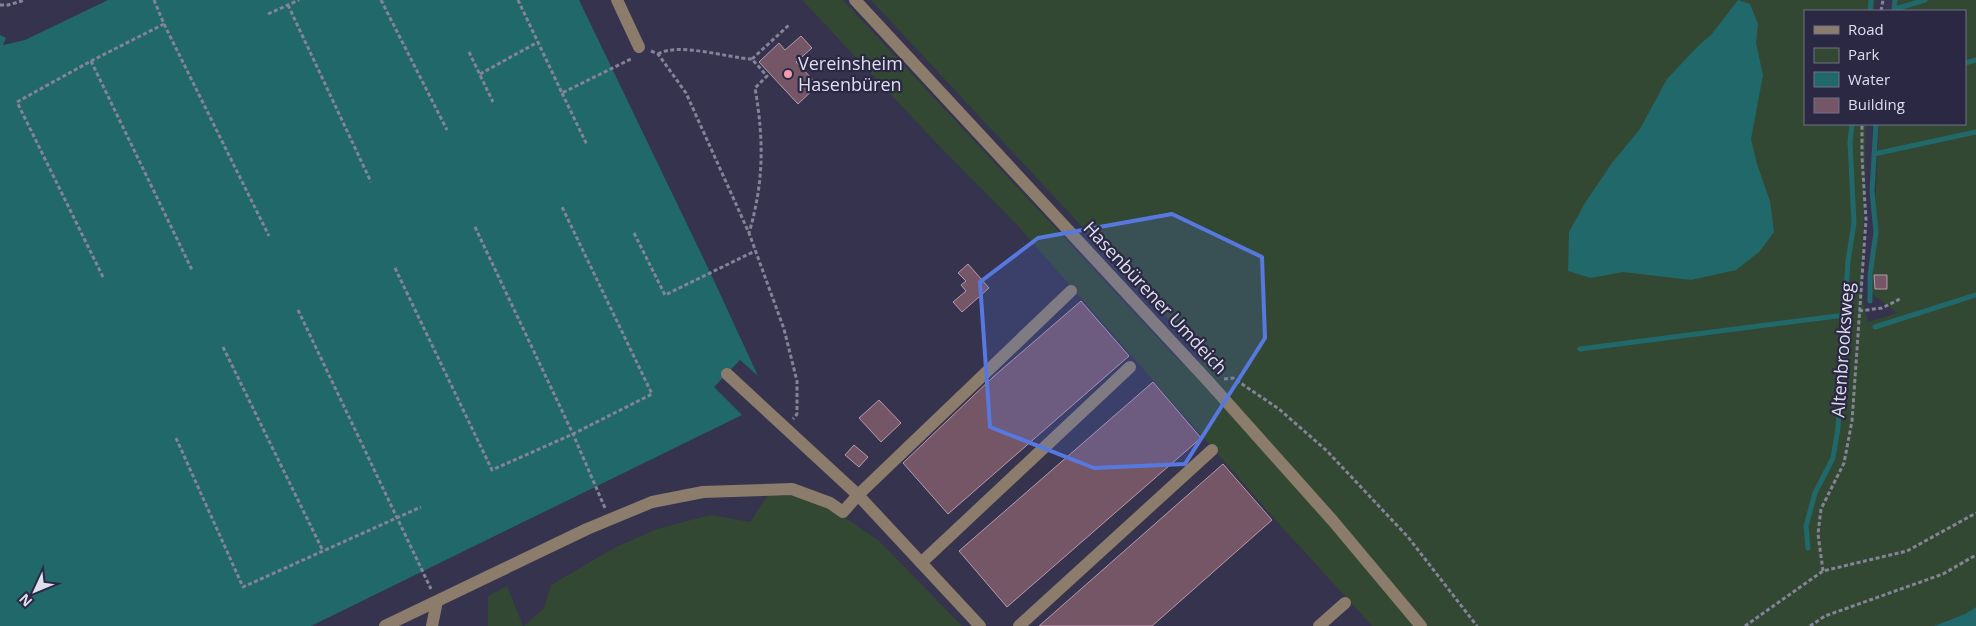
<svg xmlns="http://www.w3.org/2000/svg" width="1976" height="626" font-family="'Open Sans',sans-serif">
<rect width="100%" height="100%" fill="#35334d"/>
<path fill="#324832" d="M802,0H843L1180,362L1206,360L871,0H1875L1874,11H1805V124H1866L1862,296L1868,322L1897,313L1871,293L1879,124H1965V11H1892L1894,0H1976V607L1965,614L1934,626H1372L1280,525L1018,226L941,148Z
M768,495L796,496L824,507L850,521L879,541L962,626H524L544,608L551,585L614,548L657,529L710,515L750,522Z
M507,586L523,626H488V596Z"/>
<path fill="#21686b" d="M108,0H579L710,272L758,376L740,360L714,387L742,415L311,626H0V35L6,38L3,45L25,40Z
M1738,0L1750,4L1758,24L1756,43L1763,75L1751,139L1757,164L1770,201L1774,232L1759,252L1736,270L1691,280L1623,272L1591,278L1568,271L1569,232L1585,203L1612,163L1640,129L1667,79L1698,46L1711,35Z
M1976,607V626H1934L1965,614Z"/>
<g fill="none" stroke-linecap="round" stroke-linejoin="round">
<path stroke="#21686b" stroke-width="5" d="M1895,9L1925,0
M1870,11L1871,0
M1894,11L1895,0
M1965,63L1976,60
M1874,154L1976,132
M1870,301V275L1876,232L1872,191L1876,124
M1875,327L1976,295
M1580,349L1845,315
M1808,548L1806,526L1815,493L1833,458L1838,428L1848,261L1854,223L1850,142L1852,124"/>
</g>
<path fill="#745667" stroke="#ba99ac" d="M801,36L812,48L796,62L818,85L798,104L759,62L779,43L785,50Z
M968,264L989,288L962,312L953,302L966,291L961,285L966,281L958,273Z
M1874,275H1887V289H1875Z
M1081,301L1129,356L948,514L903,463L993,377Z
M1153,382L1201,438L1007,607L959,551Z
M879,400L901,423L881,442L859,418Z
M854,445L868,457L859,467L845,455Z
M1223,464L1272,520L1152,626H1039Z"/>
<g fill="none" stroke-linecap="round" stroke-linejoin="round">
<path stroke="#848398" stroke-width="3" stroke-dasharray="4 2.5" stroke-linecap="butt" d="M154,0L164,24L269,236
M381,0L447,130
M518,0L562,93L633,58
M0,5H8L25,0
M288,5L371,182
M1881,11L1883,0
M268,14L299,0
M651,51L658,54L686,93L749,233L784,329L797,381V414L793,419
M469,52L493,102
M658,54C679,42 728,58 752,59L767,76L755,88C764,140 764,182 749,233
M752,59L789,25
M91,61L192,270
M480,74L538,42
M562,93L587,145
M475,227L573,434L605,508
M634,233L665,295L755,251
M395,268L492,470L573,434L652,394L562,207
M103,277L17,102L91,61L164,24
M298,310L431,589
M1859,311L1882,308L1902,298
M223,347L323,551
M1224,379L1233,378L1279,409L1327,451L1408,537L1477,626
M176,438L243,587L421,507
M1823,571L1818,534L1821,509L1844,463L1852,421L1866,220L1862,157V124
M1745,626L1823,571L1907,551L1976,513
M1810,626L1825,616L1943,574L1976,555"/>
<path stroke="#8b7c6b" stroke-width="12" d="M617,0L639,47
M855,0L1208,381L1333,521L1421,626
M727,374L858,495L1071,291
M921,563L1130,367
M385,626L587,529L652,502L703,492L792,489L830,503L843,512L858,495L980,626
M432,626L437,601
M1019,626L1212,450
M1319,626L1345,603"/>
</g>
<path fill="#5779df" fill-opacity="0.2" stroke="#5779df" stroke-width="4" stroke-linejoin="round" d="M1172,214L1262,257L1265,338L1185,464L1094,468L990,427L980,282L1038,238Z"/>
<circle fill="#f29aaf" stroke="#2b2843" stroke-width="2" cx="788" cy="74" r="5"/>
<g text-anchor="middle" stroke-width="4.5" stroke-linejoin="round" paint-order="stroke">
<g font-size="18" fill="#dfdeef" stroke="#2b2843" text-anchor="start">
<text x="798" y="70">Vereinsheim<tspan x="798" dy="21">Hasenbüren</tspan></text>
</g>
<g font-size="18" fill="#dfdeef" stroke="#2b2843">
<text transform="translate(1155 298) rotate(47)" y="6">Hasenbürener Umdeich</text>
<text transform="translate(1843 350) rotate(-86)" y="6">Altenbrooksweg</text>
</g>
</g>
<rect x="1804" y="10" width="162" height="115" fill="#2b2843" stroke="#737188"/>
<rect x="1814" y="26" width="25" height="8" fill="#8b7c6b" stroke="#737188"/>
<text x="1848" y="35" font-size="15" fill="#dfdeef">Road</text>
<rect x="1814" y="48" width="25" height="15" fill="#324832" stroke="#737188"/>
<text x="1848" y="60" font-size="15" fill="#dfdeef">Park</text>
<rect x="1814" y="72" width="25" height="15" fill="#21686b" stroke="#737188"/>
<text x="1848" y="85" font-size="15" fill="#dfdeef">Water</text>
<rect x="1814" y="98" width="25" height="15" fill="#745667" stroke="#737188"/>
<text x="1848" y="110" font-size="15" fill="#dfdeef">Building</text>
<g transform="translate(35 591) rotate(226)" stroke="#2b2843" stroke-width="4" paint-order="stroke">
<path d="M0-4L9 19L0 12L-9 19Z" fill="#dfdeef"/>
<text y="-8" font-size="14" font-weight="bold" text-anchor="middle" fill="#dfdeef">N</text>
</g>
</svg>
